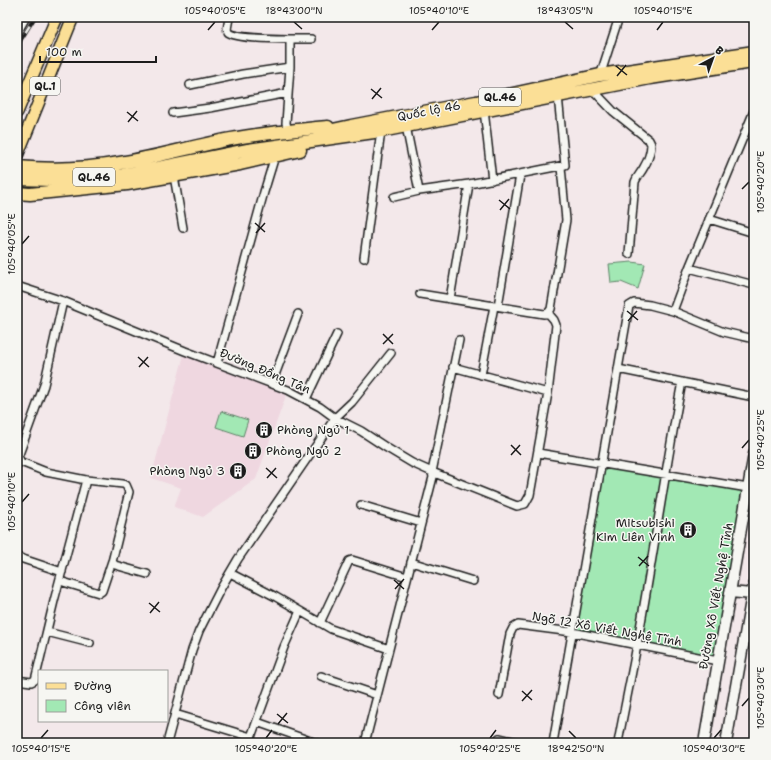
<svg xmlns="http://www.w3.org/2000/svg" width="771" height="760" font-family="'Shantell Sans',sans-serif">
<rect width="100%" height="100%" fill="#f3e8ea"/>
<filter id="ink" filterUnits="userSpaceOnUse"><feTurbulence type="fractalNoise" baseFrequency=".025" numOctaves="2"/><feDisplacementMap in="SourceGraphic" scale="8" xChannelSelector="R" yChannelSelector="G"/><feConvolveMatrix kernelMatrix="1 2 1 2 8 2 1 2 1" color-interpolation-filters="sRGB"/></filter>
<g filter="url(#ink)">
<path fill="#efd7e0" d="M185,351L288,390L256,479L203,517L174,507L181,488L151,478Z"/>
<path fill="#a2e8b4" stroke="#5f8268" d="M632,262L645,264L638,289L621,282L611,283L609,264Z
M221,411L248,420L243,436L216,427Z
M602,464L748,488L718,661L572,632Z"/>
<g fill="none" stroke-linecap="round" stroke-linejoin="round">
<g stroke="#1c1c1c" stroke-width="10">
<path id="minor" d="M229,17C229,21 226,29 228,32C233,40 299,39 311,39
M17,33L26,17
M600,76L619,17
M190,85L243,74L290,67
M593,89V90L613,111L649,140L651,144C651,151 648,161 644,167C641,173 637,176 635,182L629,254
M484,110L492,180
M173,113L210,108L288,93
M406,126L419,191
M288,131L286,123L290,67V39
M174,176L183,228
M394,197L419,191L469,184L565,165L558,96
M709,219L754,233
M364,258L381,131
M689,268L754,285
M17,286L63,301L185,351L288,390L320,407L335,418L361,431L387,448L412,463L432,472L517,506L525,504L530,495L548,393L556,325L554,320L548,313
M420,294L544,314L548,313L551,309L566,220L561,167
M450,299L469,184
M63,301L44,385L18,457L21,462L46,472L86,480L123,484L126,485L129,492L112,562L115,565L147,574
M498,306L520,175
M673,311L689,268L754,111
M217,363L264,192L275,156
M453,367L548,393
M618,369L754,397
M481,375L494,306
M272,383L298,314
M306,399L337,334
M538,453L748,488
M361,505L421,523
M17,557L62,572
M411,562L473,581
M230,573L276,597L331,629L389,649
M60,581L99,593L102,591L112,561
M320,623L349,561L352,560L407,577
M47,632L90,643
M321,676L377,695
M17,680L31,682L35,680L54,601L86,480
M499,695L510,634L513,628L518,625L572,632L718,661
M175,714L251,737L284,647L300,611
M257,722L316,743
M499,738L521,743
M167,743L192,650L199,631L221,588L238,559L335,418L352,402L391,353
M365,743L433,477L432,472L459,340
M553,743L629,306L634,303L650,305L673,311L724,332L754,339
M618,743C624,710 631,678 637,645C653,558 665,470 682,382"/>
</g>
<g stroke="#1c1c1c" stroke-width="13">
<path id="secondary" d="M730,592L752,594
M704,743L754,454
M726,743L754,583"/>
</g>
<g stroke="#1c1c1c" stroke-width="14">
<path id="primary" d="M17,112L57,17
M17,156L73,17"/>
</g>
<g stroke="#1c1c1c" stroke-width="15">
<path id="trunk" d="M319,133L351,126L476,102L600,75L754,52
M17,167C51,170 86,169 120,163C157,157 194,146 231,139C263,133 295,130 328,127
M17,179L52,180L123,175L248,150L381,131L650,78L746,63L754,61
M17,193L30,194L127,184L240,164L300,150"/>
</g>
<use href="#minor" stroke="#f6f6f2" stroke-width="7"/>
<use href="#secondary" stroke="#f6f6f2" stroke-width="10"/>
<use href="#primary" stroke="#fbdf96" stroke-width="11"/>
<use href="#trunk" stroke="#fbdf96" stroke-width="12"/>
<g stroke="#1c1c1c" stroke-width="4">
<path id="rail" d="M17,46L35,17"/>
</g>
<use href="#rail" stroke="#f6f6f2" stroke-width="2.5" stroke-dasharray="8" stroke-linecap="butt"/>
</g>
</g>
<path fill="none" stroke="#1c1c1c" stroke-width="1.5" d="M294,22L302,29M565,22L573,29M208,30L215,22M432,30L439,22M657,30L663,22M616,66L627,75M617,76L626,65M371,89L382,98M372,99L381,88M127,112L138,121M128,122L137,111M742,189L749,182M499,200L510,209M500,210L509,199M255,223L265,232M256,233L265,223M22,244L29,236M627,311L638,320M628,321L637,311M383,334L393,344M383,344L393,334M138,357L149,367M139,367L148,357M511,445L521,455M742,448L749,440M511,455L520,445M266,468L277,478M267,478L276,468M22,502L29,494M638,557L649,566M639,566L648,556M394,580L404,589M395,589L404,579M149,603L160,612M150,613L159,602M522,691L532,700M522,701L532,690M742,706L749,698M277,714L288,723M278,724L287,713M569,731L576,738M41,738L48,730M266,738L272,730M490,738L496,730M714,738L721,730"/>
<defs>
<g id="building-disc" transform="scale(0.9)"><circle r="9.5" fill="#1c1c1c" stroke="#f6f6f2"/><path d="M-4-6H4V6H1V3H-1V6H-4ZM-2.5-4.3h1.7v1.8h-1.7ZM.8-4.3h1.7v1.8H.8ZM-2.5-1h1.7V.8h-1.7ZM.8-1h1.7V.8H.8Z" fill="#fff"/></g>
</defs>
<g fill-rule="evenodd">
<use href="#building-disc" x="264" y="430"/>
<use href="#building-disc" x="253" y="451"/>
<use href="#building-disc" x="238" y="471"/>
<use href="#building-disc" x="688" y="530"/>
</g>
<g text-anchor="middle" stroke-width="3" stroke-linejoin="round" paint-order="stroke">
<g fill="#f6f6f2" stroke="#5d5d5c" stroke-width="1">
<rect x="30" y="77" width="30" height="18" rx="3"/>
<rect x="479" y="88" width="42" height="18" rx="3"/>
<rect x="73" y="168" width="42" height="18" rx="3"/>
</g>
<g font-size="11" font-weight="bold" fill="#1c1c1c">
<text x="45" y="90">QL.1</text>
<text x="500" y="101">QL.46</text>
<text x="94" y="181">QL.46</text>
</g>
<g font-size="12" fill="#1c1c1c" stroke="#f6f6f2">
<text transform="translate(429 111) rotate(-11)" y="4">Quốc lộ 46</text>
<text transform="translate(265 371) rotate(23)" y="4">Đường Đồng Tân</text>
<text transform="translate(716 596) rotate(-80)" y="4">Đường Xô Viết Nghệ Tĩnh</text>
<text transform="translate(607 629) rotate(10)" y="4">Ngõ 12 Xô Viết Nghệ Tĩnh</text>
</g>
<g font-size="12" fill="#1c1c1c" stroke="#f6f6f2" text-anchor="start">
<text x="277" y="434">Phòng Ngủ 1</text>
<text x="266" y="455">Phòng Ngủ 2</text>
<text x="225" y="475" text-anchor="end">Phòng Ngủ 3</text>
<text x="675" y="527" text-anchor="end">Mitsubishi<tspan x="675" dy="14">Kim Liên Vinh</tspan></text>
</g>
</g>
<rect width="771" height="760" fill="none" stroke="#f6f6f2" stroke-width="44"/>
<rect x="38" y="670" width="130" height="52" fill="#f6f6f2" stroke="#9f9f9c"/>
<rect x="46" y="683" width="20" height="6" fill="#fbdf96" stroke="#9f9f9c"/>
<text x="74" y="690" font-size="12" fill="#1c1c1c">Đường</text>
<rect x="46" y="700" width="20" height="12" fill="#a2e8b4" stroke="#9f9f9c"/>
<text x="74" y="710" font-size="12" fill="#1c1c1c">Công viên</text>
<g transform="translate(713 58) rotate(41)" stroke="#f6f6f2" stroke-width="3" paint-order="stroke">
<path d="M0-3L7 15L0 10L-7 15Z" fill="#1c1c1c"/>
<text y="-6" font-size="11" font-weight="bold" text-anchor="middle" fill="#1c1c1c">B</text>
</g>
<path d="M40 56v6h116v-6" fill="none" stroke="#1c1c1c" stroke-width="2"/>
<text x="46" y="56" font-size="12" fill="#1c1c1c" stroke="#f6f6f2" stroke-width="3" paint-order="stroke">100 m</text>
<rect x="22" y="22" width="727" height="716" fill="none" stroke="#1c1c1c" stroke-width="1.5"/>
<g font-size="10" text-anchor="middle" fill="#1c1c1c">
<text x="215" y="14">105°40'05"E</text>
<text x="294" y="14">18°43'00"N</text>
<text x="439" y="14">105°40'10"E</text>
<text x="565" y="14">18°43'05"N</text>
<text x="663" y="14">105°40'15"E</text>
<text transform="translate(760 182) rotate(-90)" y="4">105°40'20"E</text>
<text transform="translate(11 244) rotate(-90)" y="4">105°40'05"E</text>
<text transform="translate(760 440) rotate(-90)" y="4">105°40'25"E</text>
<text transform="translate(11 502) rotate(-90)" y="4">105°40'10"E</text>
<text transform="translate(760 698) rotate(-90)" y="4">105°40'30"E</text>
<text x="41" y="752">105°40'15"E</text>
<text x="266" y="752">105°40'20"E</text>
<text x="490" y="752">105°40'25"E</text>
<text x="576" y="752">18°42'50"N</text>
<text x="714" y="752">105°40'30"E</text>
</g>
</svg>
